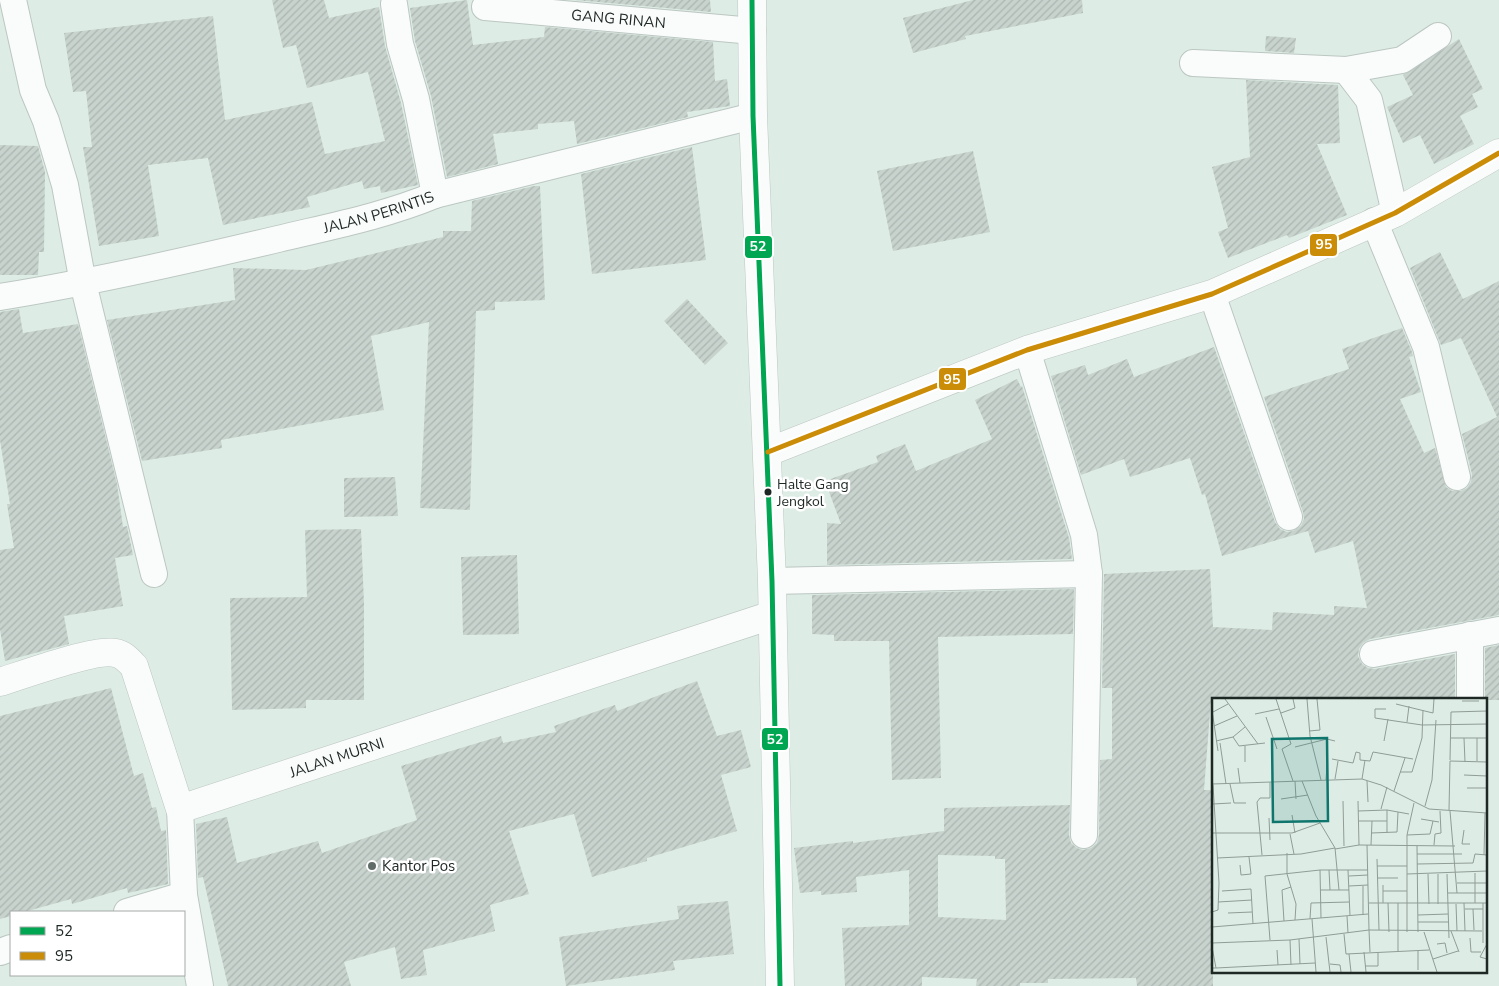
<svg xmlns="http://www.w3.org/2000/svg" width="1499" height="986" font-family="'Nunito Sans',sans-serif">
<defs>
<pattern id="building-hatch" width="6" height="6" patternUnits="userSpaceOnUse" patternTransform="scale(1.25)"><rect width="6" height="6" fill="#c8d3ce"/><path d="M-1 1l2-2M0 6l6-6M5 7l2-2" fill="none" stroke="#abb5b1"/></pattern>
</defs>
<rect width="100%" height="100%" fill="#ddece5"/>
<path fill="url(#building-hatch)" fill-rule="evenodd" d="M272,0H324L329,18L379,7L385,46L401,103L418,185L381,193L380,186L364,189L362,181L307,197L310,207L223,225L208,158L148,165L159,236L99,246L83,147H92L86,91L73,92L64,33L213,16L225,120L312,102L325,154L385,141L368,72L307,88L296,45L283,48Z
M467,0L473,45L544,37L545,27L713,42L715,81L727,79L730,106L687,112L688,117L577,144L574,121L538,124V129L493,134L498,164L447,177L431,96L415,41L410,8Z
M575,0H710L711,12Z
M973,0H1082L1083,13L965,36L966,39L913,53L903,18Z
M1266,36L1296,38L1294,53L1265,51Z
M1459,39L1483,89L1472,94L1478,107L1460,116L1474,144L1434,164L1420,135L1403,143L1387,107L1413,95L1403,75Z
M1246,80L1338,85L1340,143L1317,144L1347,215L1289,238L1287,235L1228,258L1218,232L1228,228L1212,167L1250,157Z
M0,145L38,146L45,172L44,252H39L38,275H0Z
M692,147L706,260L592,274L581,174Z
M973,151L990,232L893,251L877,171Z
M534,186H540L545,300L495,302V310L476,311L470,510L420,508L429,322L371,336L384,410L221,440L222,448L142,461L107,320L235,300L233,268L306,270L443,237V231H471L472,201Z
M1440,252L1463,299L1499,281V615L1370,639L1363,643L1359,649L1358,656L1362,664L1368,668L1375,669L1455,654V700H1211L1204,790H1213V986H1137L1136,978L1048,979V983H1020V986H976L977,979L922,977V986H845L842,928L909,925V870L856,877L857,892L821,895V891L800,893L794,848L853,841V843L944,831V808L1070,805L1069,835L1071,843L1077,848L1083,850L1091,848L1097,843L1099,835L1100,760L1112,759V688H1102L1104,574L1210,569L1213,627L1272,630L1273,612L1334,615V606L1367,608L1353,541L1315,553L1308,531L1222,556L1205,494L1202,495L1190,458L1130,477L1124,459L1081,475L1051,376L1085,365L1088,375L1127,359L1134,377L1214,347L1275,522L1280,529L1287,532L1293,531L1301,526L1304,519L1303,512L1264,397L1349,369L1342,349L1402,328L1412,352L1413,356L1409,357L1421,392L1400,399L1424,453L1435,448L1446,487L1452,491H1461L1467,488L1471,482L1472,474L1462,434L1497,417L1461,338L1441,345L1410,268ZM938,855L995,856V859H1005L1006,920L938,917Z
M687,299L728,343L705,365L664,321Z
M19,309L23,333L78,324L117,484L123,527L127,526L133,555L115,558L123,606L64,616L69,644L5,661L0,629V550L14,548L7,504H10L0,440V312Z
M1017,379L1021,387L1022,386L1069,538L1072,559L827,565V523L841,524L825,481L878,462L876,456L905,444L916,471L992,439L975,400Z
M395,477L398,516L344,517V478Z
M361,529L364,604V700H306V708L232,710L230,598L307,597L305,530Z
M517,555L519,634L463,635L461,557Z
M1074,589L1073,634L938,637L941,778L892,780L889,641H834V635L812,634V595Z
M1499,645V700H1485V648Z
M697,681L717,736L741,730L751,767L721,775L737,831L647,858V861L592,877L574,814L509,831L529,894L490,905L495,931L423,950L427,975L401,979L395,947L344,962L351,986H228L203,877L198,878L196,824L227,817L237,863L318,841L322,853L417,820L401,766L501,736L503,743L556,732L554,726L615,705L617,711Z
M111,688L134,776L143,773L152,808L156,807L161,831L166,830L168,884L128,893L127,888L72,904L71,899L24,912H11V916L0,919V716Z
M728,901L734,954L673,961L675,970L566,986L559,937L679,919L677,906Z"/>
<g fill="none" stroke-linecap="round" stroke-linejoin="round">
<g stroke="#bcc7c2" stroke-width="28">
<g id="minor">
<path d="M13,0L33,90L46,121L65,185L83,283L154,574"/>
<path d="M394,4L400,44L416,99L435,195"/>
<path id="s1" d="M485,7L753,31"/>
<path d="M1193,63L1346,70L1402,60L1438,36"/>
<path d="M1346,70L1369,100L1395,213"/>
<path d="M1374,221L1426,347L1457,477"/>
<path d="M1212,294L1289,517"/>
<path id="s2" d="M0,297C94,282 186,261 278,239C332,226 384,216 435,195L753,116"/>
<path d="M1027,350L1084,535L1089,574L1084,835"/>
<path d="M772,581L1089,574"/>
<path d="M1373,654L1499,630"/>
<path d="M1470,700V635"/>
<path d="M180,809L184,895L200,986"/>
<path d="M127,912L184,895"/>
<path d="M0,952L11,948"/>
</g>
</g>
<g stroke="#bcc7c2" stroke-width="29">
<g id="tertiary">
<path d="M768,452L1027,350L1212,294L1395,213L1499,153"/>
<path id="s3" d="M0,682C22,675 97,648 115,653C123,654 128,660 134,666L180,809L772,615"/>
</g>
</g>
<g stroke="#bcc7c2" stroke-width="29">
<path id="secondary" d="M752,0L753,116L772,581L780,986"/>
</g>
<use href="#minor" stroke="#fafcfb" stroke-width="26"/>
<use href="#tertiary" stroke="#fafcfb" stroke-width="28"/>
<use href="#secondary" stroke="#fafcfb" stroke-width="28"/>
<g stroke="#fff" stroke-width="9">
<path id="bus-1" d="M752,0L753,116L772,581L780,986"/>
</g>
<g stroke="#fff" stroke-width="9">
<path id="bus-2" d="M768,452L1027,350L1212,294L1395,213L1499,153"/>
</g>
<use href="#bus-1" stroke="#00a651" stroke-width="5"/>
<use href="#bus-2" stroke="#cb8d07" stroke-width="5"/>
</g>
<circle fill="#1d2723" stroke="#fff" stroke-width="2" cx="768" cy="492" r="4.5"/>
<circle fill="#606c67" stroke="#fff" stroke-width="2" cx="372" cy="866" r="5"/>
<g text-anchor="middle" stroke-width="5" stroke-linejoin="round" paint-order="stroke">
<g font-size="14" fill="#1d2723" stroke="#fff" text-anchor="start">
<text x="777" y="489">Halte Gang<tspan x="777" dy="17">Jengkol</tspan></text>
</g>
<g font-size="15" fill="#1d2723" stroke="#fff">
<text dy="5" stroke="none"><textPath href="#s1" startOffset="134">GANG RINAN</textPath></text>
<text dy="5" stroke="none"><textPath href="#s2" startOffset="388">JALAN PERINTIS</textPath></text>
<text dy="5" stroke="none"><textPath href="#s3" startOffset="458">JALAN MURNI</textPath></text>
</g>
<g font-size="15" fill="#1d2723" stroke="#fff" text-anchor="start">
<text x="382" y="871">Kantor Pos</text>
</g>
</g>
<g transform="translate(1212 698)">
<rect width="275" height="275" fill="#ddece5"/>
<path fill="none" stroke="#909d97" stroke-width="1" d="M13,1L46,46M64,1L79,46L70,51L81,83M95,1L98,38L109,82M250,3H267M184,6L221,15L222,1M174,11H163V20L210,27L275,26M0,12L6,53M1,14L16,6M69,15L83,10L81,1M43,16L67,11M54,19L65,51M195,24L197,8M2,28L25,18M97,33L108,32L105,1M21,39L27,48L53,45M239,40H275M252,40L253,64M4,43L21,39L33,29M172,43L176,21M8,45L14,86M33,48V64M83,49L115,41L123,43M120,61L141,65L144,54L148,55V62L158,63L161,54L201,61M238,62L239,14L275,13M265,63V40M26,70L28,85M188,74H200L210,40L211,12M252,77L275,78M123,81L126,63M150,81L153,62M114,82L115,67M83,83L84,101M90,83L104,118L123,150L127,192M155,83L156,104M0,86L150,81L169,87L217,111L275,115M18,86L22,105H34M255,90H275M182,93L193,60M69,101L96,97M131,103L132,148M146,103L147,147M1,106L19,105M213,108L220,82L224,22M169,111L175,89M237,112L238,63L275,64M146,113L175,112L197,116M238,113L245,195M80,117L83,135M57,120L58,142M209,121L227,124M147,123H175M252,132L250,146H258M0,135H80L108,125M159,135L185,134L186,114M175,135V112M78,136L82,156M195,137L218,136L221,123M159,147L160,123M222,147L223,136L229,135L228,113M205,148L206,234M123,151L147,147L243,148M75,155V176L84,206L83,222M205,156H250M50,157L45,104L48,100H58V84M272,157L273,115M5,160L89,156L123,150M165,161L167,232M205,166L261,165L263,156L275,157M28,167L29,177L39,176L37,159M165,168H195M108,172L109,220M117,172L118,192M136,172L138,218M195,176L275,173M216,176L217,206M226,176V206M235,176L237,240M137,178L156,177M166,180H186M245,185H275M171,187V205M137,188L156,187M151,188V217M108,192H137M10,193L39,191L41,226M171,193H195M236,195H275M6,204L40,202M157,205H275M176,205L177,234M252,205L253,233M263,205V175M271,205V245M244,206L245,233M253,211H271M261,211L262,232M0,214L6,212L7,185L1,87M16,215L40,214M206,217L236,216M135,218L136,235M98,221L99,205L137,204M100,221L104,274M72,223L70,192L79,189M206,224H236M0,229L156,216M239,233L247,254M195,234V137L202,105M212,234L225,274M132,236L134,256L217,252M114,239L118,274M258,240L259,254H269M87,241L88,266M58,242L53,178L108,172H156M78,242L79,267M0,245L78,242L157,232L155,147M225,246L233,245L235,255M275,246L268,259L275,261M0,249L4,270H0M65,252L66,267M152,254L154,274M158,254L157,232L270,233M186,254V205M137,256L139,274M221,261L246,253M118,266L128,267L129,274M153,268H166V255M4,270L103,265M206,272V253"/>
<path fill="#0f766e" fill-opacity="0.15" stroke="#0f766e" stroke-width="2.5" d="M115,40L116,123L61,124L60,41Z"/>
<rect width="275" height="275" fill="none" stroke="#1d2723" stroke-width="2.5"/>
</g>
<g stroke="#fff" stroke-width="2">
<rect x="1309" y="233" width="29" height="24" rx="5" fill="#cb8d07"/>
<rect x="744" y="235" width="29" height="24" rx="5" fill="#00a651"/>
<rect x="938" y="367" width="29" height="24" rx="5" fill="#cb8d07"/>
<rect x="761" y="727" width="28" height="24" rx="5" fill="#00a651"/>
</g>
<g font-size="14" text-anchor="middle" font-weight="bold" fill="#fff">
<text x="1324" y="249">95</text>
<text x="758" y="251">52</text>
<text x="952" y="384">95</text>
<text x="775" y="744">52</text>
</g>
<rect x="10" y="911" width="175" height="65" fill="#ffffff" stroke="#a5a9a7"/>
<rect x="20" y="927" width="25" height="8" fill="#00a651" stroke="#a5a9a7"/>
<text x="55" y="936" font-size="15" fill="#1d2723">52</text>
<rect x="20" y="952" width="25" height="8" fill="#cb8d07" stroke="#a5a9a7"/>
<text x="55" y="961" font-size="15" fill="#1d2723">95</text>
</svg>
